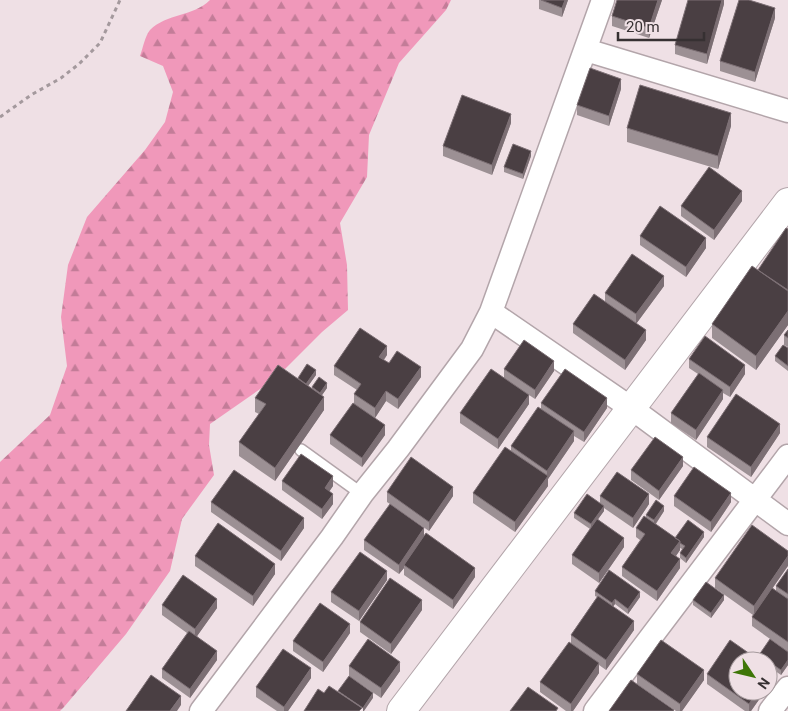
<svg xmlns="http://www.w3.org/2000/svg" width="788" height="711" font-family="Roboto,sans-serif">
<defs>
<pattern id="forest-firs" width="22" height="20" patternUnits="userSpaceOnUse" patternTransform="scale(1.25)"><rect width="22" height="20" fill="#f098ba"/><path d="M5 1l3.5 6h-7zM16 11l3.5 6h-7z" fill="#c37c98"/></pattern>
</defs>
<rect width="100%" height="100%" fill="#efe0e5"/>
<path fill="url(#forest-firs)" d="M210,0H451L446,10L399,63L369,135L367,177L340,223L347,265L348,310L322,332L276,378L210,424L209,445L214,475L182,519L170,571L126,634L64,707L60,711H0V462L50,415L67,366L61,317L68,265L87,217L145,150L165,122L173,92L163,66L140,56C143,48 145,36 150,30C167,13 193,17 210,0Z"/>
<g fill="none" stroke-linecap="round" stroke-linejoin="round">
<g stroke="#b3a5aa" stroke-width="14">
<path id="lane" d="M301,450L362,494"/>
</g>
<g stroke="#b3a5aa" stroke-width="25">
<path id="street" d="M586,50L788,111
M491,312L631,408L788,524
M201,711L332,537L362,494L398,449L472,349L491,312L603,0
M595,711L788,456
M770,711L788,688"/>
</g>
<g stroke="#b3a5aa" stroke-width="30">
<path id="secondary" d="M401,711L788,202"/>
</g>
<path stroke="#a4999d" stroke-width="3" stroke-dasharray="4 4" stroke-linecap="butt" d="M0,117L31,95L61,78L79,64L100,43L120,0"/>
<use href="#lane" stroke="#fff" stroke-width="11"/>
<use href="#street" stroke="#fff" stroke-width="22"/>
<use href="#secondary" stroke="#fff" stroke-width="28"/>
</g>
<path fill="#9c9094" d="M539,0H568L562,17L539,9Z
M662,0L649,38L612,26V16Z
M724,0V4L707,64L675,54V45Z
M775,18L755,82L720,71V61Z
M621,89L609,126L577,115V105Z
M511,123L492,175L443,156V146Z
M731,126L718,169L627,142V128Z
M531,156L523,179L504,172V167Z
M742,201L714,240L681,216V206Z
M788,229V325L756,370L712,338V324L758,270Z
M640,236L706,248L686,277L640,245Z
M664,286L636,324L646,340L625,370L573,333V324L605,302V293Z
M788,330V347L784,345V335Z
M788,348V371L775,361V356Z
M387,355L384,360L389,363L421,377L398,409L386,401L375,418L385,435L362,467L330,444V435L354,404V394L357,390L334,375V366Z
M689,359L745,374L730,397L723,393V399L696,440L671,423V413L698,374L689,368Z
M504,369L554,371L535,399L529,395V404L498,449L460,423V413L504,377Z
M316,375L308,386L312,388V387L327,388L322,395L324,410L275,481L239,456V442L259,414L255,412V398L298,379V378Z
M541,403L607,408L584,442L574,436V441L548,479V486L515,532L473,503V493L511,451V446L541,408Z
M780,433L751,477L707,447V437Z
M683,466L659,500L631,480V470Z
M282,481L333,486L329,491L333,504L322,519L282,490Z
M387,492L453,496L429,531L387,502Z
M600,496L649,504L633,528L604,508V511L598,519L624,547L599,583L572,564V555L590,529L574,518V513L600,503Z
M674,496L731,502L711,532L674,506Z
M211,502L304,528L281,561L211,512Z
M664,511L656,524L675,538L704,537L686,563L680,558V553L682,549L680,548V550L676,556L680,568L657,601L622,576V567L640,540L636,537V528L646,517V515Z
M424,536L475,577L453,609L404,575V568L399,574L364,550V540Z
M195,556L275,574L253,606L195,566Z
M788,569V665L781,675L768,666V661H761L759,660V655L780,646L752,626V617L753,615L715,588V578L773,588L776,591V586Z
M387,580L359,621L331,602V592Z
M595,591L640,597L628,614L615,604L613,606L634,630L606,670L599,665V673L573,711H566L540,692V682L571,643V635L597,597L595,596Z
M693,600H724L711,618L693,605Z
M162,605L217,608L197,636L217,660L190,698L162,678V669L187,633L162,615Z
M422,610L391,654L360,632V622Z
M350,633L323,672L293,651V641Z
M349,666L400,671L381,698L349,676Z
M637,674L704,680L682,711H676L637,684Z
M707,674L765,691L751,711H745L707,684Z
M311,678L288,711H277L256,697V687Z"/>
<path fill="#7c6f74" d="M565,0H568L562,17V8Z
M658,0H662L649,38V28Z
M722,0H724V4L707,64V54Z
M775,8V18L755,82V72Z
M621,79V89L609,126V116Z
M731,113V126L718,169V156Z
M511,114V123L492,175V165Z
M531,151V156L523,179V174Z
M742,191V201L714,240V230Z
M706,238V248L686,277V267Z
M664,276V286L636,324V314Z
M788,311V325L756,370V356Z
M646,330V340L625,370V360Z
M387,346V355L379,366V357Z
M554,361V371L535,399V390Z
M745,365V374L730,397V387Z
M421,367V377L398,409V399Z
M316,370V375L306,389V384Z
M327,383V388L320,398V393Z
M723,390V399L696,440V430Z
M386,391V401L375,418V408Z
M529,395V404L498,449V439Z
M324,397V410L275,481V468Z
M607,398V408L584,442V432Z
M780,424V433L751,477V467Z
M385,425V435L362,467V458Z
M574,431V441L548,479V486L515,532V522L547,477V471Z
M683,457V466L659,500V491Z
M333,476V486L325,498V488Z
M453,487V496L429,531V522Z
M731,493V502L711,532V522Z
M333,494V504L322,519V509Z
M649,494V504L633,528V518Z
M604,506V511L591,529V524Z
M664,506V511L654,526V520Z
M304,518V528L281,561V551Z
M424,528V538L404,565V568L399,574V565Z
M704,532V537L686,563V558Z
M624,538V547L599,583V573Z
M680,541V550L671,563V553Z
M788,556V566L754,615V606Z
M680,559V568L657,601V591Z
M275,564V574L253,606V596Z
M475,568V577L453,609V600Z
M387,571V580L359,621V611Z
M640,592V597L628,614V609Z
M724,595V600L711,618V613Z
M217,599V608L195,639V629Z
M615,599V604L612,608V603Z
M422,600V610L391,654V644Z
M634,621V630L606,670V660Z
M350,624V633L323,672V662Z
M217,651V660L190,698V689Z
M788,660V665L781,675V670Z
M400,662V671L381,698V688Z
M599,663V673L573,711H571V704Z
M311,668V678L288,711H284V707Z
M704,670V680L682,711H680V704Z
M773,670V680L768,686V676Z
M758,691H765L751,711H749V704Z
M373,693V698L364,711H363V708Z
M181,696V705L177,711H170Z"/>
<path fill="#4a3f43" stroke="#7c6f74" d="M541,0H565L562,8Z
M617,0H658L649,28L612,16Z
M688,0H722L707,54L675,45Z
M739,0H749L775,8L755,72L720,61Z
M590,68L621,79L609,116L577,105Z
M640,85L731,113L718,156L627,128Z
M462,95L511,114L492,165L443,146Z
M513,144L531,151L523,174L504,167Z
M709,167L742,191L714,230L681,206Z
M660,206L706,238L686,267L640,236Z
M786,228L788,229V290L758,270Z
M632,254L664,276L636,314L605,293Z
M752,266L788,291V311L756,356L712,324Z
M594,294L646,330L625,360L573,324Z
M360,328L387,346L379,357L389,363L397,351L421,367L398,399L386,391L375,408L354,394L361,384L334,366Z
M788,330V338L784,335Z
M705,336L745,365L730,387L689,359Z
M524,340L554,361L535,390L504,369Z
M783,345L788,348V366L775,356Z
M307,364L316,370L306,384L298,378Z
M278,365L324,397L275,468L239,442L266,404L255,398Z
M491,369L529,395L498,439L460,413Z
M565,369L607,398L584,432L541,403Z
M699,373L723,390L696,430L671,413Z
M319,377L327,383L320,393L312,387Z
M736,394L780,424L751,467L707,437Z
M353,403L385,425L362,458L330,435Z
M538,407L574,431L547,471L511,446Z
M655,437L683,457L659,491L631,470Z
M505,447L548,476L515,522L473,493Z
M301,454L333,476L325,488L333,494L322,509L282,481Z
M411,457L453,487L429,522L387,492Z
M694,467L731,493L711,522L674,496Z
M234,470L304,518L281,551L211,502Z
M617,472L649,494L633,518L600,496Z
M587,494L604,506L591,524L574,513Z
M656,500L664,506L654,520L646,515Z
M390,504L424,528L399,565L364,540Z
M644,516L680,541L671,553L680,559L657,591L622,567L645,534L636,528Z
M597,519L624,538L599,573L572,555Z
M688,520L704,532L686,558L680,553L685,546L680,543V541L675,538Z
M218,523L275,564L253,596L195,556Z
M752,525L788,551V556L754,606L715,578Z
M426,533L475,568L453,600L404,565Z
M360,552L387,571L359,611L331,592Z
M788,569V594L776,586Z
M609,570L640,592L628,609L615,599L612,603L595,591Z
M183,575L217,599L195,629L162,605Z
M390,578L422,600L391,644L360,622Z
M706,582L724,595L711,613L693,600Z
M772,588L788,599V642L752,617Z
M598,596L634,621L606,660L571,635Z
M320,603L350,624L323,662L293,641Z
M189,631L217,651L190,689L162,669Z
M368,639L400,662L381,688L349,666Z
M770,639L788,652V660L781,670L759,655Z
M661,640L704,670L680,704L637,674Z
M730,640L760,661H738V691H758L749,704L707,674Z
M569,642L599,663L571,704L540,682Z
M283,649L311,668L284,707L256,687Z
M768,667L773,670L768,676Z
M151,675L181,696L170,711H126Z
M349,676L373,693L363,708L338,691Z
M631,680L674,710L673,711H609Z
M329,686L362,708L359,711H304L318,689L324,693Z
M528,687L558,708L556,711H510Z"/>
<g transform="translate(753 676) rotate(125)"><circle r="24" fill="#efe0e5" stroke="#a59a9d"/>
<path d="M0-4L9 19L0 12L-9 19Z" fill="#3e7607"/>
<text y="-8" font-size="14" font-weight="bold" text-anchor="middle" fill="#363032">N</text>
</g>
<path d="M618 32v8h86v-8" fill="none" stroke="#363032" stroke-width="2.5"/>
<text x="626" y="32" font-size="15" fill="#363032" stroke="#efe0e5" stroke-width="4" paint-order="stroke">20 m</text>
</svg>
